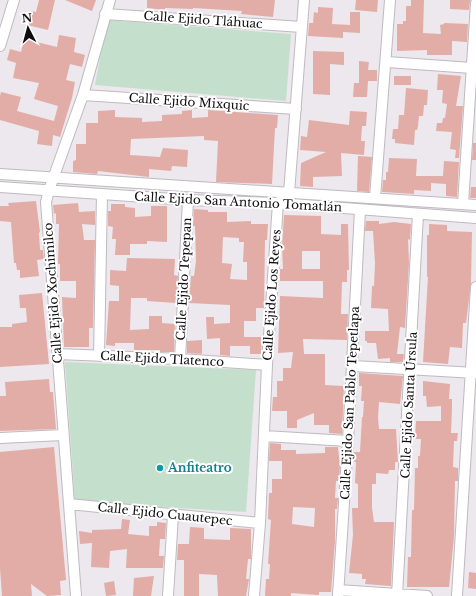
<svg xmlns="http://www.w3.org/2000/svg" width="476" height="596" font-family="'Libre Baskerville',serif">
<rect width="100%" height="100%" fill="#ede7ee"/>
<path fill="#c4e0cc" d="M107,20L291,34L286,101L95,85Z
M65,362L256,370L246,512L75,502Z"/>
<path fill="#e2ada6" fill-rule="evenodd" d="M39,0H55L48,30L27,25L31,11L36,12Z
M65,0H96L92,11Z
M147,0H275L273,17L241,14L242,11L193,8V9L165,8V10L147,8Z
M356,0H378L377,12L355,10Z
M411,0H424L423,33L441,34L440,25L444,24V23L468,24L467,42L452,41V55H427V50L397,51V24H403V21H406V6H411Z
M450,0H470L469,10L450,9Z
M318,7L333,8L332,24L350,25V12H360V33L343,32V38L308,36L309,23H313L314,12L318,13Z
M59,35L76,38L74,52L85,55L82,67L70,64L66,80L75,82L72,98L60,137L53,135L52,146L37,144L39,131L0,120V96L1,92L21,97L17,111L54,121L58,106L34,99L39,83L13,78L16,63L7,60L10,49L21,52L24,39L57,47Z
M313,51L344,52V65L330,64V95L313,94Z
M359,61L369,62L368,70H377V81H368L367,97H353L354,83H359Z
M438,74L461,76L456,106H463L459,158H455L456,150L450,149L452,132L436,131L437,123H442L443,118H445L447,104L442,103L443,90H437Z
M394,76H411V85H394Z
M406,88L428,90L427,105H424L423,116H419L418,126L417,130H415L414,145L395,143V139H392L393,129H398L399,115H404Z
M115,110V117L142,118V122L162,121V115L182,114V111L192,110V118L208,117V110L278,115L277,128H275L272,184L216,182L218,141L204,140V136L131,139L130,155L160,157L163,148L188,150L187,167L172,166L171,171L149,169V177L98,171L97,174L73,172V161L76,160V144H86V123H98V111Z
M350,111L367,112L366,126H362L361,141H365L364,155L341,153L342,176L313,177V187L300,186L301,163L326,152L300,150L301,136L307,137L309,120L349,125Z
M473,143H476V160H472Z
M358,156L372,157L369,192L357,191Z
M389,158L417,159L416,176H443L444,161L459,162L457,197L446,196V184L431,183V191L414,190V194L382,192L383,180H386V172H388Z
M471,187H476V198H470Z
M36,201L40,232L39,233L40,250H43L44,259L37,260L39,276L20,278V270H17L16,263H14L11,222L0,221V206H9L8,203Z
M78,203L79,212L95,211V225L82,224L84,240H95L93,328H89V347H64L62,297L76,298V281H60V264H58L59,224H56V213L54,214L53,205Z
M111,204H125V207L135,208V217L151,216V206H167V242L147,241V244H130V255H115L116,239H112L113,227L108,226V211H111Z
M194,209L208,210V212H227V222L251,221V224H268L267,240H265L264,308H256V321H244V337H262L261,354H250V346H230V356L220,355V338L207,339L206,317H214V324L230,323V305L189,303L191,276H194L196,261L195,226H193ZM223,237L239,238V242H244L243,262H247V280L230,279L232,264L222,263Z
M284,215L321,216V234L341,235V224H348L349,270H347V282H342L341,314H348L347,340L303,339L304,354H325V385L344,386L342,434L329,433V425H314V413L297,420V428H287V411H272L273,397H277V381H283V368H291L293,352L278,353L280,296L323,298V281H280V269H283L282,247ZM302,251H320V269H302Z
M366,221H379V224L394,222L411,224L410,240L408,239L409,263L405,328L400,327L397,354H404L403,362H390V358L378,359L376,343H367V341H365V331H389L388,309L371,308L372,286H374L375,263L373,231H365Z
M429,224L447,225V231L472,232L471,283L466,323H463L462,348L450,347L448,364L423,362L428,277H427V235H429Z
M127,258L175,259L174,275L178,276L176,303L147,301V298H131L130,330L149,329V316H162V323L175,324L174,352H160V350H134V343H115V346L106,345L109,301H119V286L110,285V270L126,271Z
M42,293L49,364L0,367V327H12V324L27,322L26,308H20L19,295Z
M202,340V354L187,353V341Z
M359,373L403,376L400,404L379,402L378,418L379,429H396L398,462H395V470H389L388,474L376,473V484H372V508L374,522H394L391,586L365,584L366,579H362V574L349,573L353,535L352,508H358V484L355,483L356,462H354V452H360L362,417H363L364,401H361L362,386H359Z
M49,379L50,392H53L56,429L0,431V396H6L5,382Z
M423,381L450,384L449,399H452V409L451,433H458L457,441H454L453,467L458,468V481H455L454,537L449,587H407L408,557H411L412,510H414L415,468H418V456H420L421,439H415L416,421H441V406L427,407L426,396H423Z
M270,443L281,444V450H296V454L325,453V447H338L340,466L339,481H336L335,498H338L337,509H335V541L331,592H319V595L291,593V596H265L266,579H269L270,564H268L271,520L268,519L269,493H272V479H282V461H269ZM293,507L315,508L314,527L292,524Z
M54,447L66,580L60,581L61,595L47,596L31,584L32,596H2L0,568V452Z
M122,519L130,520L128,534L149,536V526H157V522L166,523L165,539H160L159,556H164L163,568H126L127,549L110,551L109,568L91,567L92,543L80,544L79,531L92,533V530L121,529Z
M190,527L204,528V539L230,540V528L251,529V559H248L246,579H249L246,596H218L217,575L199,574V596H184V560H177L178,544H189Z
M469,572L476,573V589L468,588Z
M154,576L151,596H133L134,578Z
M114,581L116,595L106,596L104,583Z"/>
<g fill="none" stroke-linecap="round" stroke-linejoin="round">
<g stroke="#bfb9c0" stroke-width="12">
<path id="minor" d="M105,14L302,27
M0,46L14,0
M387,62L472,68
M83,95L296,109
M0,174L476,205
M0,187L188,200L278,203L476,218
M375,198L390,0
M463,204L476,3
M58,354L180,359L267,365
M99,356L102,194
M180,359L188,200
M353,366L476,373
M264,436L348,441
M0,438L63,435
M69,504L260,523
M338,590L427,596
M76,596L46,202L49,190L83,95L110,0
M168,596L173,515
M254,596L260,523L267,365L278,203L289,193L304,0
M338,596L348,441L360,210
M397,596L418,214
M457,596L476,287"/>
</g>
<use href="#minor" stroke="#fff" stroke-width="10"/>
</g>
<circle fill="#0f9aa8" stroke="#fff" stroke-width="1.5" cx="160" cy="468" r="4"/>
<g text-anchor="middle" stroke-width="4" stroke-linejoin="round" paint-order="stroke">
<g font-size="12" fill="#0e0c0e" stroke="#fff">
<text transform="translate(203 20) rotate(4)" y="4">Calle Ejido Tláhuac</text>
<text transform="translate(189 102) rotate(4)" y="4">Calle Ejido Mixquic</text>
<text transform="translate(238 202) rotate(3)" y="4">Calle Ejido San Antonio Tomatlán</text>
<text transform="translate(184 279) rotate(-87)" y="4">Calle Ejido Tepepan</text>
<text transform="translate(53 293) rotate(-94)" y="4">Calle Ejido Xochimilco</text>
<text transform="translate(272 295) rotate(-86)" y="4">Calle Ejido Los Reyes</text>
<text transform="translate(162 359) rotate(3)" y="4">Calle Ejido Tlatenco</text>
<text transform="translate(350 403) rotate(-87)" y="4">Calle Ejido San Pablo Tepetlapa</text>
<text transform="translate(409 405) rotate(-87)" y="4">Calle Ejido Santa Úrsula</text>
<text transform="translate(165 514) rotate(6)" y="4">Calle Ejido Cuautepec</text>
</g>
<g font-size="12" font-weight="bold" fill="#0d838f" stroke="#fff" text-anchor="start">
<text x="168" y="472">Anfiteatro</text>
</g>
</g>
<g transform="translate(28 28) rotate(354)" stroke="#ffffff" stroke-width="3" paint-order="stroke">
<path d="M0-3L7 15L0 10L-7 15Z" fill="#0e0c0e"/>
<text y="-6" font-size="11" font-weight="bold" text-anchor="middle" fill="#0e0c0e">N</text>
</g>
</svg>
